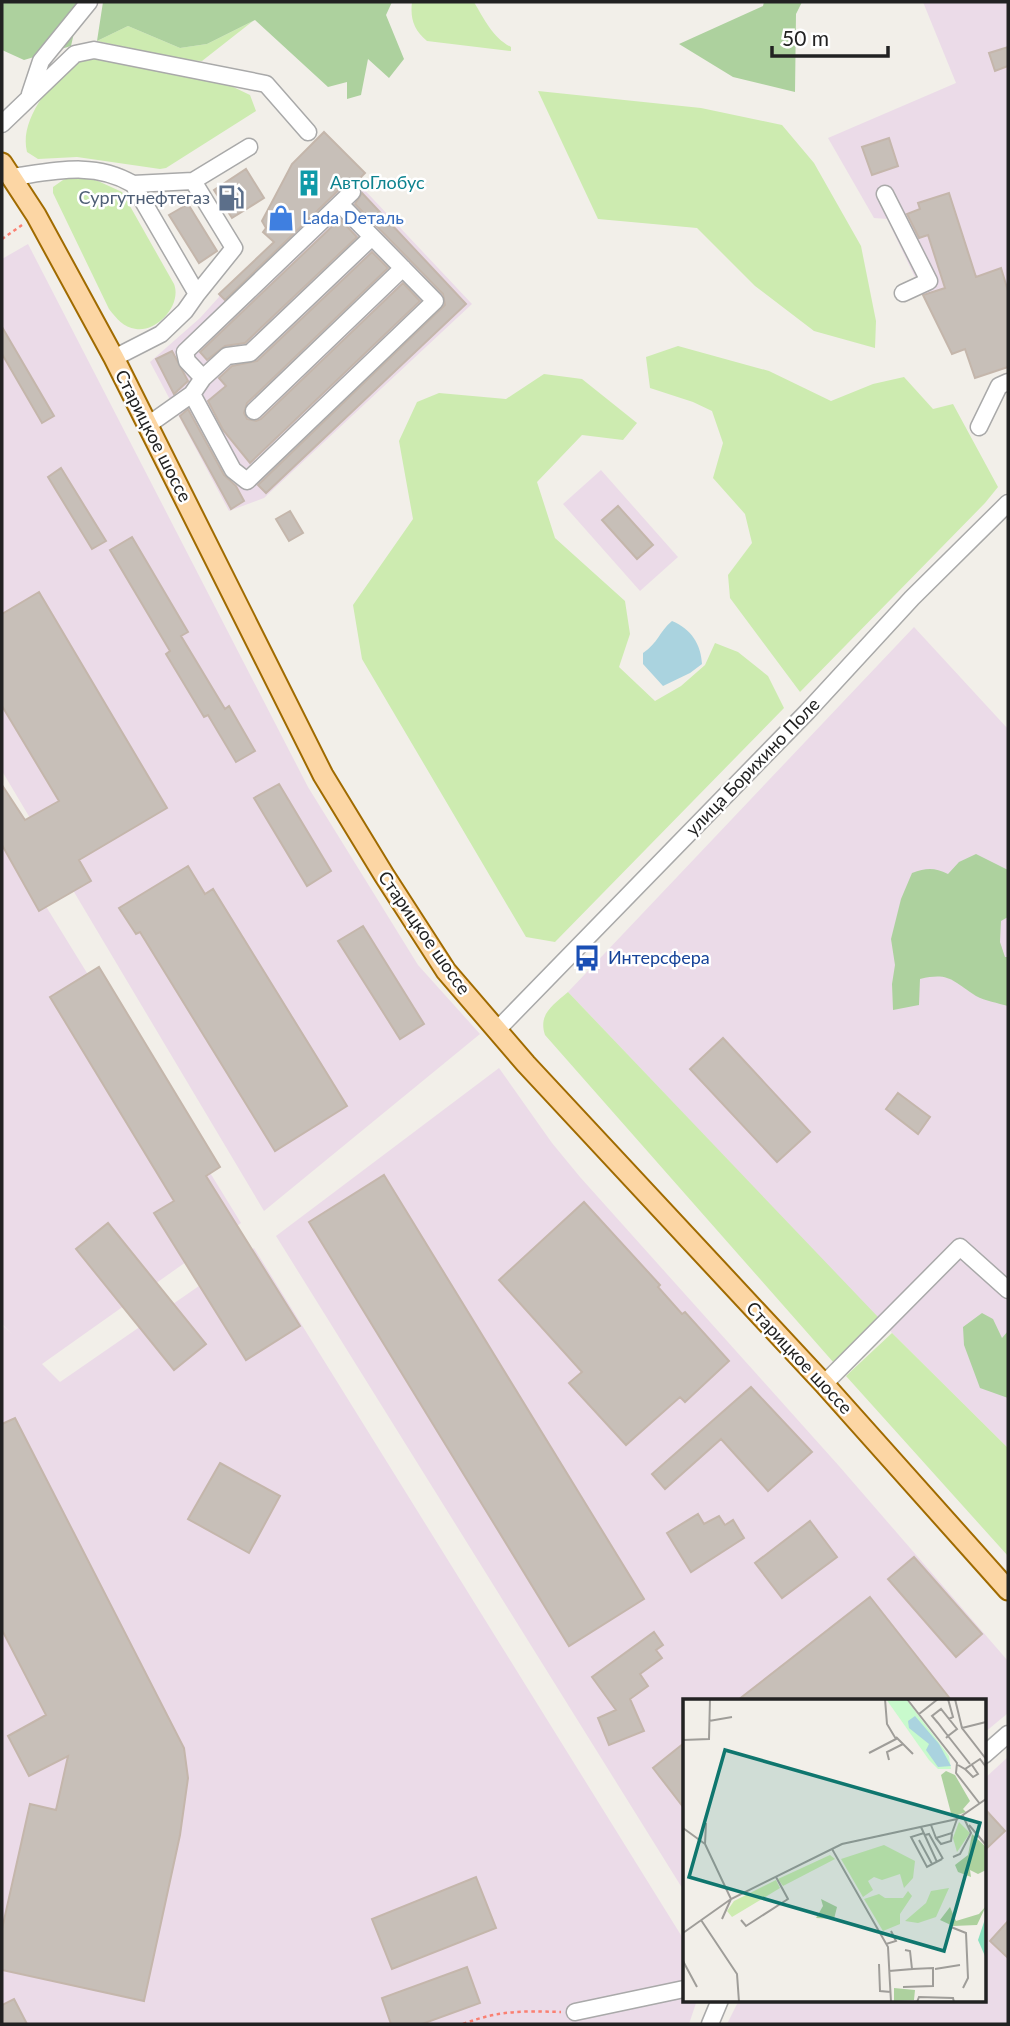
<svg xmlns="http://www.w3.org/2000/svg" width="1010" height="2026" font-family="Lato,sans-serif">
<rect width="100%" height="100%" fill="#f2efe9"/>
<path fill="#ebdbe8" d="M923,2H1008V367L975,378L965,350L952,354L887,219L874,218L828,138L956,83Z
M340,179L350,188L357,182L472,304L264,498L229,511L150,362L200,318L219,297V294Z
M28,244L308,787L418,965L480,1034L264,1211L2,771V259Z
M601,470L678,557L640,591L563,504Z
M914,627L1008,729V1448L892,1333L568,992Z
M2,835L241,1223L42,1364L60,1382L254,1248L684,1940V2000H697L689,2024H2V1325L12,1334L2,1324Z
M499,1068L552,1143L580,1177L839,1466L1008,1661V1713L984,1733V1700H684V1891L276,1236Z
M1008,1757V2024H727L739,2000H984V1779Z"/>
<path fill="#cdebb0" d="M412,2H474C484,19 493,38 511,47V51L427,41C414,30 410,19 412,2Z
M253,21L202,61L185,60L97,41L128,26L180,48L207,44Z
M94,56L227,84L250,95L256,111L166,168L160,169L77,157L38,159L27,152C19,121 50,82 74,64C79,59 87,58 94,56Z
M538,91L701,108L782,125L814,163L861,246L876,321L875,348L814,331L755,286L697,228L598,219Z
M78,175L98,181L122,192L174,284C182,304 158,332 136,329C123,327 117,319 109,309L53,193V187L63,180Z
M678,346L769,371L831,401L873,384L904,377L933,409L953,404L998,487L985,503L800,692L730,598L728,575L752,543L745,514L713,478L723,443L712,411L693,402L650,388L646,357Z
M544,374L582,379L637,423L623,440L582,435L537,482L555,538L625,601L630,634L619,667L655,701L681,686L705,665L715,643L738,652L768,676L784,708L555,942L526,937L362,659L353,605L413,519L399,441L417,402L439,393L506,399Z
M568,992L878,1317L834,1363L545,1035C538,1014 553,1005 568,992Z
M892,1333L1008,1448V1556L846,1376Z"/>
<path fill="#add19e" d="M2,2H81L71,46L24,60L2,50Z
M103,2H392L386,15L404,59L389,78L368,59L361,95L347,99V82L328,87L255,20L207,44L180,48L128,26L97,41Z
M764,2H802L796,14L795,92L733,77L679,44L763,6Z
M976,854L1008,870V917L1001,921L1000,942L1005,957H1008V1006C998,1003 985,1001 976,996C952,981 950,972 920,979L919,1005L893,1010L892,984L895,965L891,939L901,899L912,873C926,868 934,867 948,874L959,862Z
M982,1313L993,1319L1002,1338L1008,1331V1398L980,1388L964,1345L963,1327Z"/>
<path fill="#aad3df" d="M672,621C691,629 701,644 702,664L690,673L663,686L643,664V653C658,643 659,632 672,621Z"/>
<path fill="#c7bfb8" stroke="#c4b6ab" stroke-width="2" d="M1008,47V66L995,71L989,53Z
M324,132L365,173L356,182L345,184L225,300L219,294L274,242L263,232L266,228L262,221L292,164Z
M889,138L898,166L872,175L862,147Z
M246,169L264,198L232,218L214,190Z
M362,193L466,304L266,493L258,485L445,305L443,294L355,204Z
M949,193L976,277L1001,268L1008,291V367L975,378L965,349L952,354L923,295L945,288L928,235L919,238L907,214L920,209L918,203Z
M188,204L217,251L199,263L169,215Z
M340,219L357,237L245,343L225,346L207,360L200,352Z
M372,252L388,268L247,403L244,413L247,419L256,421L261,419L403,283L420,301L250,463L223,430L208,401L226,386L219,378L232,366L257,361Z
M2,327L54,416L42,423L2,354Z
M172,351L188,381L174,394L156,359Z
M188,409L224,475L236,486L244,501L231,509L180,416Z
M61,468L106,541L92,549L48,477Z
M618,506L653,545L637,559L602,520Z
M290,511L303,533L289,541L276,519Z
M132,537L188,632L181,636L225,709L229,706L255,751L236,762L208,715L204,717L166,654L170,651L110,550Z
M39,592L167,808L79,860L91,881L39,911L2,845V785L25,820L59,801L2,706V614Z
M279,784L331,871L307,886L254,798Z
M188,866L205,894L213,889L347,1106L275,1151L140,932L136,934L119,908Z
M363,926L424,1024L400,1039L338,941Z
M99,967L220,1167L206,1176L300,1326L246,1360L154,1213L174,1201L50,997Z
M723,1038L810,1132L777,1162L690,1069Z
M898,1093L930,1117L918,1134L886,1109Z
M384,1175L644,1599L569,1646L309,1222Z
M584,1202L660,1285L658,1287L682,1314L685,1312L729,1361L685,1402L680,1397L626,1445L569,1383L582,1372L499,1280Z
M108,1223L206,1344L174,1370L76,1249Z
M751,1387L812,1452L768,1491L721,1439L665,1489L652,1474Z
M15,1418L184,1748L188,1778L180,1835L144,2001L2,1970V1929L30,1804L56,1810L68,1756L29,1776L8,1736L46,1715L2,1630V1424Z
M220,1463L280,1496L249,1553L188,1519Z
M698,1514L704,1524L719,1516L725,1525L733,1520L744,1538L691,1572L667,1533Z
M810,1521L837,1557L782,1598L755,1563Z
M914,1557L982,1634L956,1657L888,1579Z
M870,1597L951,1700H738Z
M654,1632L663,1645L656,1650L662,1658L640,1674L648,1686L630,1699L644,1731L609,1745L598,1718L616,1710L592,1677Z
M684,1743V1808L653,1768Z
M984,1808L1005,1831L984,1851Z
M476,1877L496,1928L392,1969L372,1919Z
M1008,1921V1958L990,1941Z
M467,1967L480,2003L422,2024H391L382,1998Z
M14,1999L27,2024H2V2005Z"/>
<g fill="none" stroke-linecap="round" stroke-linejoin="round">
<g stroke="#a9a9a9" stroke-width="19">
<path id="minor" d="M30,94L41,61L89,2
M2,124L75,54L94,50L266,84L308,132
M13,177C55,171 94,161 133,184L197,294L185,311L161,334L114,358
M193,181L249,147
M133,184L193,181L234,248L197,294
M885,194L929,281L903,293
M203,378L187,361L185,352L352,192
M192,394L233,470L247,481L435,301L340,204
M254,411L403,268
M148,425L192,394L203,378L227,356L250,353L372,237
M979,427L999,386L1008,382
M496,1031L807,712L912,598L1008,503
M824,1384L960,1247L1008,1290
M984,1755L1008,1734
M575,2012L684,1989
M710,2024L720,2000"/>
</g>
<g stroke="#a06b00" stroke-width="23">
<path id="major" d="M2,163L36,215L114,358L323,775L384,875L446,971L526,1064L824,1384L1008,1590"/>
</g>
<path stroke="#fa8072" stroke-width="2.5" stroke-dasharray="3.5 3.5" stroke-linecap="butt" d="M2,239L22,225
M463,2024C500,2010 522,2011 561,2012"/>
<use href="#minor" stroke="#fff" stroke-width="16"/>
<use href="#major" stroke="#fcd6a4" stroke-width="19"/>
</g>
<defs>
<g id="building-bare" transform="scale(2.1)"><path d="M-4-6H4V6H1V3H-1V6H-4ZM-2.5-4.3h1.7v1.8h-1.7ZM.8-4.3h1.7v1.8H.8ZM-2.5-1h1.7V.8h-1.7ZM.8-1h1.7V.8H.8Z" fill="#0f9aa8" stroke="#fff" stroke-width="2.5" paint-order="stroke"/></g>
<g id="fuel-bare" transform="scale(2.1)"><path d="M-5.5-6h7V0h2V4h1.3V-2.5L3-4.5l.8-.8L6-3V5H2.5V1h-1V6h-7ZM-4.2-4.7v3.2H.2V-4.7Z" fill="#5c6f8a" stroke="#fff" stroke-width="2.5" paint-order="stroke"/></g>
<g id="shop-bare" transform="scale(2.1)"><path d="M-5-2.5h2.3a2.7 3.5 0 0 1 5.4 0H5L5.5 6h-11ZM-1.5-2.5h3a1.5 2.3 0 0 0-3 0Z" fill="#3f7fe0" stroke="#fff" stroke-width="2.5" paint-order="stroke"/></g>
<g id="bus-bare" transform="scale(2.1)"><path d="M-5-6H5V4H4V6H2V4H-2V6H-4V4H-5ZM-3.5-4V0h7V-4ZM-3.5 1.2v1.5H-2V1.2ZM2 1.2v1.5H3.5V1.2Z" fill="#1a4fb4" stroke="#fff" stroke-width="2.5" paint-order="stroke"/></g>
</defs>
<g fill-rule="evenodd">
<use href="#building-bare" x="309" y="183"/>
<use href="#fuel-bare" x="231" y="198"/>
<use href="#shop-bare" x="281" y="218"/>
<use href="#bus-bare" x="587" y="958"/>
</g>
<g text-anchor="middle" stroke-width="5" stroke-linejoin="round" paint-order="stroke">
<g font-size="18" fill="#0d838f" stroke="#fff" text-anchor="start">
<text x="330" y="189">АвтоГлобус</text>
</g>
<g font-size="18" fill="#4e5e75" stroke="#fff" text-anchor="end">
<text x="210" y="204">Сургутнефтегаз</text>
</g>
<g font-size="18" fill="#366cbe" stroke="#fff" text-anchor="start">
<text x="302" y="224">Lada Dеталь</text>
</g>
<g font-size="18" fill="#222" stroke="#fff">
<text transform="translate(153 436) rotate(63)" y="6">Старицкое шоссе</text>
<text transform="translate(753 767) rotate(-46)" y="6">улица Борихино Поле</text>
<text transform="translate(424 933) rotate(55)" y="6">Старицкое шоссе</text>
<text transform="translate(799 1358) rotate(47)" y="6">Старицкое шоссе</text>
</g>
<g font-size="18" fill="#164399" stroke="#fff" text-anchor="start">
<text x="608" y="964">Интерсфера</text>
</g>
</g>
<g transform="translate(683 1699)">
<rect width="303" height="303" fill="#f2efe9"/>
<path d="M276,123L287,134L274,153L270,139ZM201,146L232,162L230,179L221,189L217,175L199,181L191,178L185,182L190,191L180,198L158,160ZM147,156L152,160L100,187L95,180ZM93,181L97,189L49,218L44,212L51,202ZM266,189L253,218L235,224L222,222L243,204L248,192ZM225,192L229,197L217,215V225L200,232L181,200L196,195L202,199H220Z" fill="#cdebb0"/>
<path d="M263,72L272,76L287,102L280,110L283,113L269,118L258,76ZM289,135L303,148V171L295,175L287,171L288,178L275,173L272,166L285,156ZM138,200L154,208L151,220L133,219L140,207ZM303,207L294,226L270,227L257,221L267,208L273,222L296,215ZM211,289L232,291L231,301L211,302Z" fill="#add19e"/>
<path d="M203,0H223L266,57L268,70H255L246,61Z" fill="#c8facc"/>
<path d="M303,217V256L302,257L295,241Z" fill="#88e0be"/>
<path d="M232,17L256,45L268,67L255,68L243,51L246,45L226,29L225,22Z" fill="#aad3df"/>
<path fill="none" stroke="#9f9d99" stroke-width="2" d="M224,0L274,64L273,74L297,105M265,0L270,18L266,20M272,0L279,29L303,60M236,15L255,0M26,22L49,18M279,29L303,23M213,38L230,55M263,39L265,37L274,30L258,10L249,17L255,24L265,37L287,65M0,41L26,40L27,0M186,54L213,40L204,25L202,0M206,61L204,53L220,45M275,66L282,70L297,60L303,68M282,70L290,78L295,75L289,66M23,124L22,145L48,200L39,220M248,126L253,139L269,134L274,120M286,126L303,146M238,128L254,163M0,129L22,145M241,134L228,138L244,168L259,160M242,136L246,135L260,160M253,139L258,145L268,142L269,135M236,141L249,165M149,150L205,248L208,303M270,158L277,155L288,134L280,117M18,221L54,275L56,303M58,221L63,227L105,200L93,178M268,228L283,234L285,279L280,289M0,234L48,200L159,145L274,120L303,100M203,245L213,242L208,232M0,262L14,288M196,265L197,292L208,293M252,270L277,266M206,272L229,270L227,252L222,251M220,288L250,287V269L229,270M234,303L236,298L270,299L271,303"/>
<path fill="#0f766e" fill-opacity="0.15" stroke="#0f766e" stroke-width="3.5" d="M42,51L297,124L261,252L6,178Z"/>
<rect width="303" height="303" fill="none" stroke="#222" stroke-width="3.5"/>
</g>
<rect width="1010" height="2026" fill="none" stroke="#222222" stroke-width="7"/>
<path d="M772 46v10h116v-10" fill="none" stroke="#222222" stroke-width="3.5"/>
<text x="782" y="46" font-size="21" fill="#222222" stroke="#ffffff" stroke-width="5" paint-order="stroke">50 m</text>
</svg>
